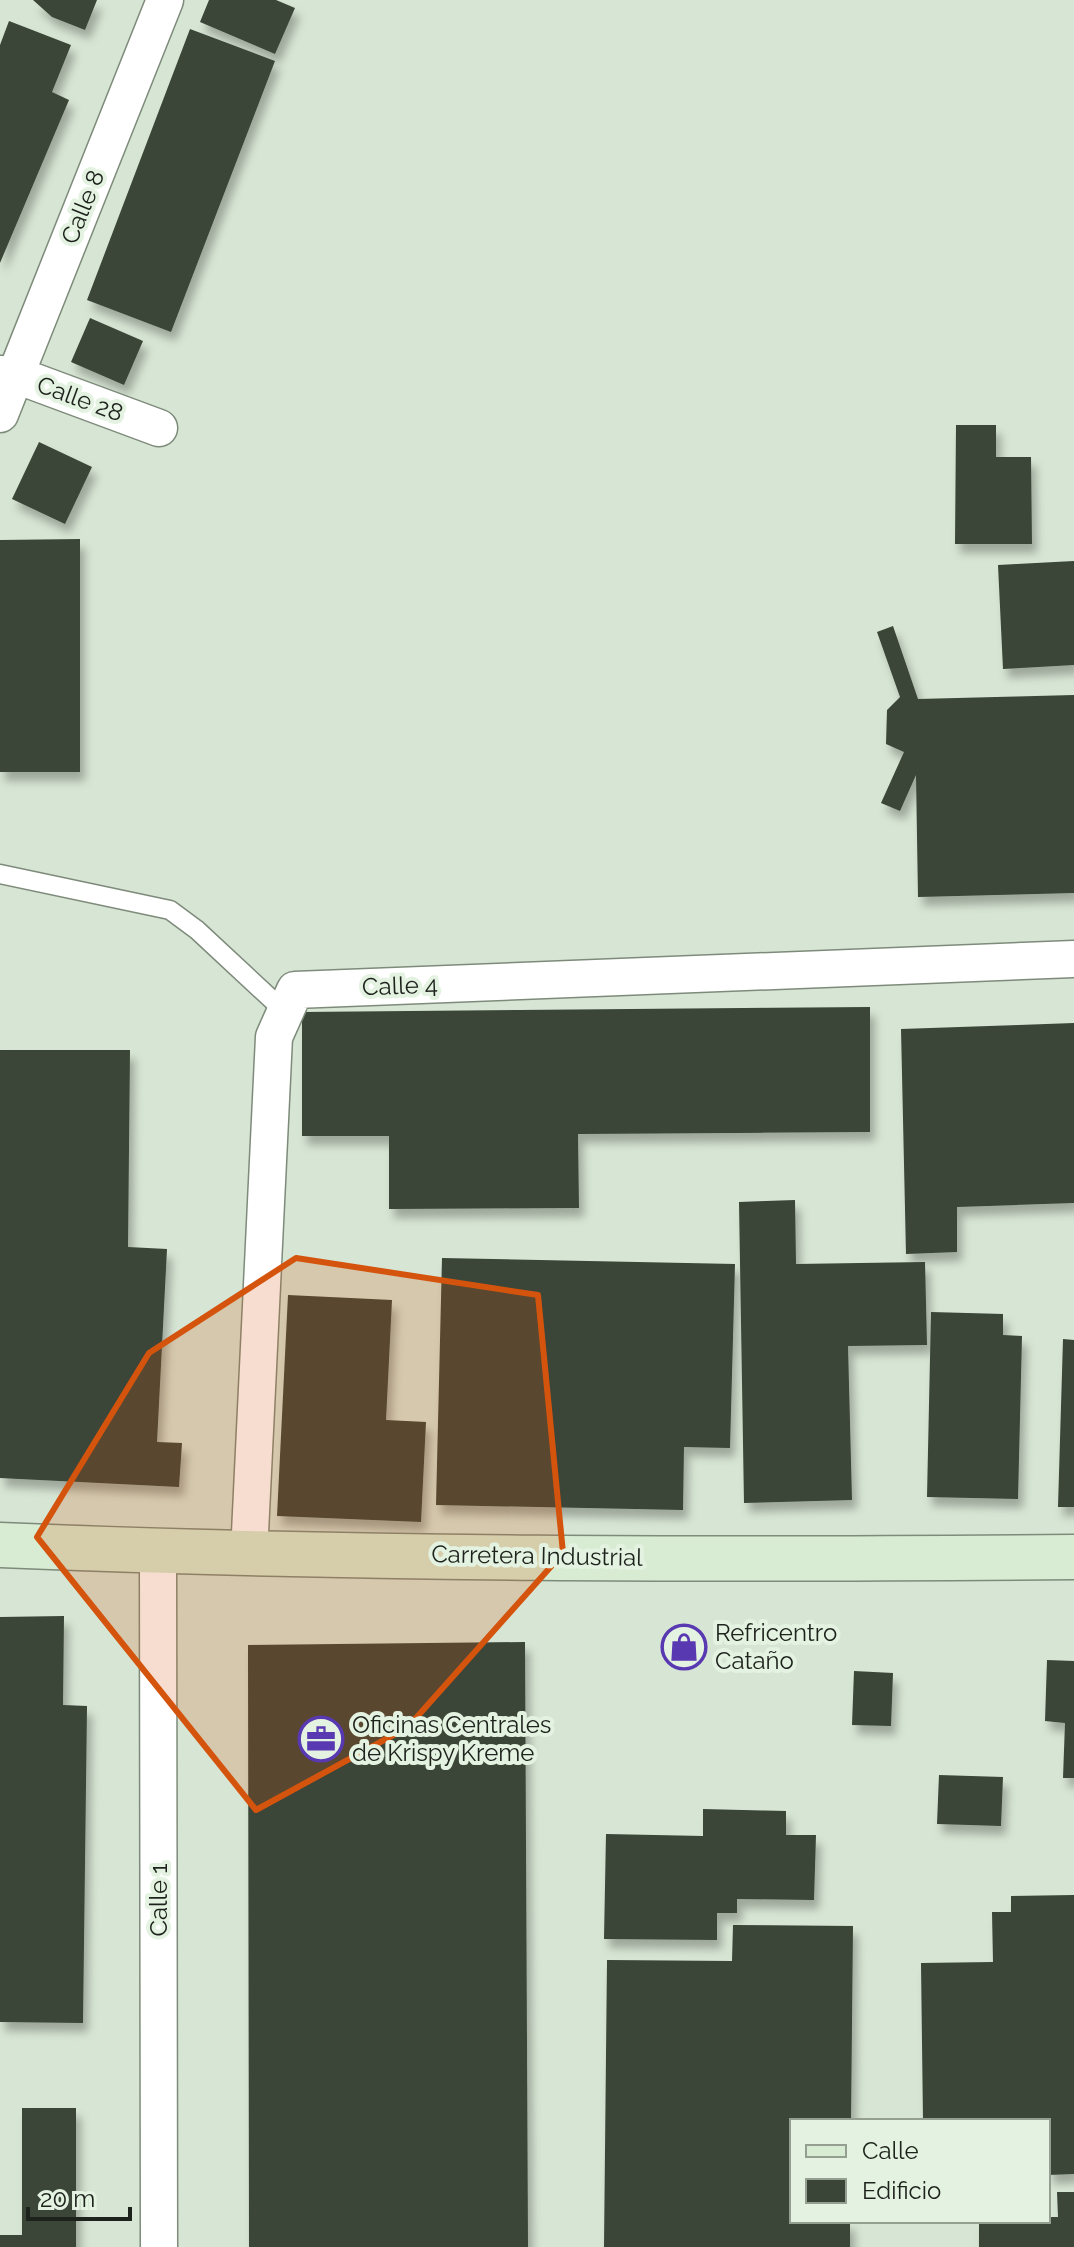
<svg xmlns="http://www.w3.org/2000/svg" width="1074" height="2247" font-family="Raleway,sans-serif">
<defs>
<filter id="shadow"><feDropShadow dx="5" dy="9" stdDeviation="4" flood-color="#0004"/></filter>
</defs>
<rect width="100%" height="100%" fill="#d7e5d4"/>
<path fill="#3a4537" filter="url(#shadow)" d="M33,0H97L85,30L52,17Z
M209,0H276L295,8L275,54L200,22Z
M9,21L71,45L52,92L69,100L0,263V45Z
M190,29L275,61L171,332L87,300Z
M90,318L143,341L124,385L71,362Z
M956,425H996V457H1031L1032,544H955Z
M39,442L92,467L65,524L12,499Z
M80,539V772H0V540Z
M1074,561V665L1003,669L998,565Z
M893,626L918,699L1074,695V893L918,897L916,775L900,811L881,803L904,752L886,744L887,710L900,697L877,632Z
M870,1007V1132L578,1134L579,1208L389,1209V1136H302V1012Z
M1074,1023V1203L957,1207V1252L906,1254L901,1029Z
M0,1050H130L128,1247L167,1249L157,1442L182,1443L179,1487L0,1478Z
M795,1200L796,1264L925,1262L927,1345L848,1346L852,1500L744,1503L739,1202Z
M442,1258L735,1264L730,1448L684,1447L683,1510L436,1505Z
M288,1295L392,1300L386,1420L426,1422L421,1522L277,1516Z
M931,1312L1003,1314V1335L1022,1336L1018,1499L927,1497Z
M1063,1339L1074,1340V1507H1058Z
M64,1616L63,1705L87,1706L83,2023L0,2022V1617Z
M525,1642L528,2247H249L248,1645Z
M1047,1660L1074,1661V1778H1063L1065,1723L1045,1721Z
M854,1671L893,1673L891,1726L852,1725Z
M939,1775L1003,1777L1001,1826L937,1824Z
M703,1809L786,1811V1835H816L814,1900L737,1899V1913H717V1940L604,1939L606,1834L703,1836Z
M1074,1895V2174L1048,2175V2121H923L921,1963L993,1962L992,1912H1011V1896Z
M733,1925L853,1926L851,2121H792V2221H850V2247H604L607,1960L732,1961Z
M22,2108H76V2247H0V2235H22Z
M1057,2192H1074V2247H979V2221H1048V2217H1058Z"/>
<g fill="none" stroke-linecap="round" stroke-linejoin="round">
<g stroke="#7e8b7b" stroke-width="21">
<path id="lane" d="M0,874L170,910L197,930L283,1010"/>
</g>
<g stroke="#7e8b7b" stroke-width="39">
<path id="street" d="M0,374L16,375L159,428
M0,414L165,0
M158,1552L159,2247
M249,1554L274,1037L295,990L1074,959"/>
</g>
<g stroke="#7e8b7b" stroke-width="47">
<path id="secondary" d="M0,1545C358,1560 716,1560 1074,1557"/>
</g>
<use href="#lane" stroke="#fff" stroke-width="18"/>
<use href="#street" stroke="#fff" stroke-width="36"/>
<use href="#secondary" stroke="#d7ecd2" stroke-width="44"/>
</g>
<path fill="#d4540e" fill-opacity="0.2" stroke="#d4540e" stroke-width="6" stroke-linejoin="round" d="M296,1258L538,1295L563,1553L408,1727L256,1810L37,1537L149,1353Z"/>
<defs>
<g id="shop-ring" transform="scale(2.3)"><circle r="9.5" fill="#e4f3e1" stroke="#5939b1" stroke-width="1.5"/><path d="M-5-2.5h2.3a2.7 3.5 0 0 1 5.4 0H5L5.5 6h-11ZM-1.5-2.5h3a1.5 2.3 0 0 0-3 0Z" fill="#5939b1"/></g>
<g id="office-ring" transform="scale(2.3)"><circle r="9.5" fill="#e4f3e1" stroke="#5939b1" stroke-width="1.5"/><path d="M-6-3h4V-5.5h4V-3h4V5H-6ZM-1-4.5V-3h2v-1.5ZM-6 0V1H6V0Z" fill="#5939b1"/></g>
</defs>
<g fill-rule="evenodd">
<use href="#shop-ring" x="684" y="1647"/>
<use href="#office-ring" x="321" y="1739"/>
</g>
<g text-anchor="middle" stroke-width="8" stroke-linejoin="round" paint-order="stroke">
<g font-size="24" fill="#1d221c" stroke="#e4f3e1">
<text transform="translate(83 207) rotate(-68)" y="8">Calle 8</text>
<text transform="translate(80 399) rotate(20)" y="8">Calle 28</text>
<text transform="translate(400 986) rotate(-2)" y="8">Calle 4</text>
<text transform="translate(537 1556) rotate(1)" y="8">Carretera Industrial</text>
<text transform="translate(159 1900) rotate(-90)" y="8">Calle 1</text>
</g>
<g font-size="24" fill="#1d221c" stroke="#e4f3e1" text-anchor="start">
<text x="715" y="1641">Refricentro<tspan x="715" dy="28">Cataño</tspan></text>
<text x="352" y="1733">Oficinas Centrales<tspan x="352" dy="28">de Krispy Kreme</tspan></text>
</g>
</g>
<rect x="790" y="2119" width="260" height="104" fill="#e4f3e1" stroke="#949f92" stroke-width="2"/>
<rect x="806" y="2145" width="40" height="12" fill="#d7ecd2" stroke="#949f92" stroke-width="2"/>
<text x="862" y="2159" font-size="24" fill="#1d221c">Calle</text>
<rect x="806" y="2179" width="40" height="24" fill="#3a4537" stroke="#949f92" stroke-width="2"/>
<text x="862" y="2199" font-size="24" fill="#1d221c">Edificio</text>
<path d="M28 2207v12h102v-12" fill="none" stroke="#1d221c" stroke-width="4"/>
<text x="40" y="2207" font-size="24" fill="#1d221c" stroke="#e4f3e1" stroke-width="6" paint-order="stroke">20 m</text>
</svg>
